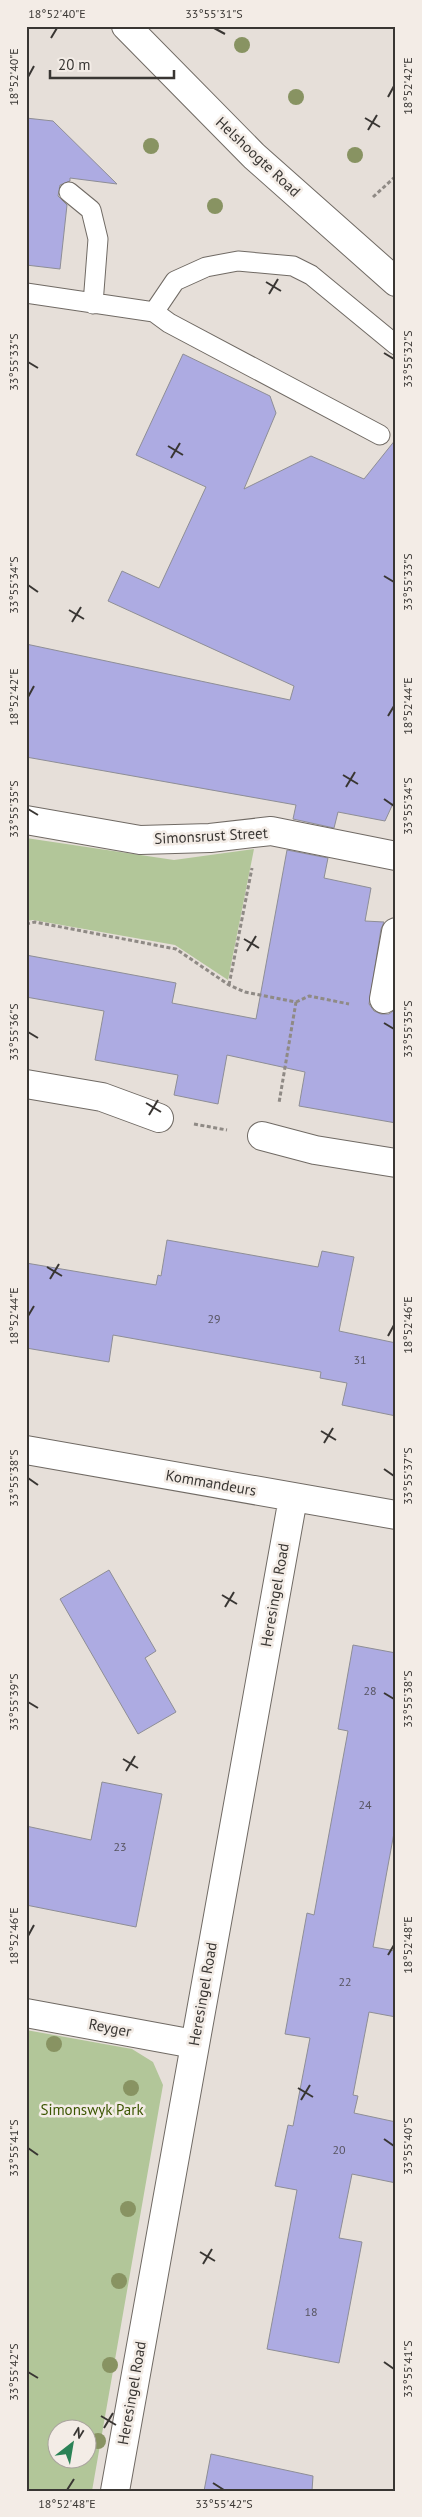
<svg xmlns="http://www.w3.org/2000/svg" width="422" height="2517" font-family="'PT Sans',sans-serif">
<rect width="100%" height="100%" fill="#e6dfd9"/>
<path fill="#b2c699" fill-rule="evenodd" d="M26,838L174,860L254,849L228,980L175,945L33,920L26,921Z
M26,2030L132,2049L153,2062L163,2085L92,2491H26ZM58,2430H88V2460H58Z"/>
<path fill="#adabe2" stroke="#8e8e96" d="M26,118L53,121L117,184L70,178V181L60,185L58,196L67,205L60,269L26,265Z
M183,354L270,396L276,413L244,489L311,456L364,479L396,439V797L385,821L338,812L334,828L293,819L296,805L26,757V644L290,700L294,686L108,601L122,571L159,588L206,487L136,455Z
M287,850L328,858L324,878L371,888L365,921L384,922L381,929L369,1004L374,1011L381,1014H389L396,1009V1123L299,1106L305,1072L227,1055L218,1104L174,1095L178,1075L95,1060L104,1011L26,997V955L176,983L172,1003L256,1019Z
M167,1240L318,1267L322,1251L354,1257L339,1331L396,1343V1416L342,1405L347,1383L320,1378L321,1372L113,1335L109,1362L26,1348V1263L156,1285L158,1275L161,1276Z
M109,1570L156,1651L145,1658L176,1712L138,1734L60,1599Z
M353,1645L396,1653V1822L373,1947L396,1951V2017L369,2012L353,2095L358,2096L354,2113L396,2122V2183L352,2174L339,2238L362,2242L339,2363L267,2349L297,2190L275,2186L288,2125L293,2126L310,2038L285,2034L307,1913L314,1915L348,1731L338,1729Z
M102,1782L162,1794L136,1927L26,1905V1826L91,1840Z
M211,2454L313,2476L312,2491H204Z"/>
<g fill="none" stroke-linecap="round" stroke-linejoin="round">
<g stroke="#706a64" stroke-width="21">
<path id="service" d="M69,192L91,210L98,239L93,304
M26,293L154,312L169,323L380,435
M154,312L175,281L206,267L238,261L293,266L311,275L396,345"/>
</g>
<g stroke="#706a64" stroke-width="30">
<path id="minor" d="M26,820L140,840L210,838L271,831L396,856
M384,999L396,932
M26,1084L102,1097L159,1118
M262,1136L315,1150L396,1163
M26,1450L396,1515
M26,2013L194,2044
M115,2491L293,1498"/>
</g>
<g stroke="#706a64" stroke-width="30">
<path id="secondary" d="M126,26L254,156L396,282"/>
</g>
<path stroke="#8f8a85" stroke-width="3" stroke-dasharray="4 2.5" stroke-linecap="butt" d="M373,197L396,176
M26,924L35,922L176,949L229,985L245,992L296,1002L279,1103
M229,985L252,868
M296,1002L309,996L349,1004
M194,1124L227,1130"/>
<use href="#service" stroke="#fff" stroke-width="19"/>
<use href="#minor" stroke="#fff" stroke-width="28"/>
<use href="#secondary" stroke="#fff" stroke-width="28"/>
</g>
<g fill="#889362">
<circle cx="242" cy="45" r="8"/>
<circle cx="296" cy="97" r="8"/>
<circle cx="151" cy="146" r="8"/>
<circle cx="355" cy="155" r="8"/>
<circle cx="215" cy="206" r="8"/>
<circle cx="54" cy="2044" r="8"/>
<circle cx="131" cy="2088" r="8"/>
<circle cx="128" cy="2209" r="8"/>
<circle cx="119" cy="2281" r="8"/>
<circle cx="110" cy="2365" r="8"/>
<circle cx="98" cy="2441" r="8"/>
</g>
<path fill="none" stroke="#393633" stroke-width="2" d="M214,28L225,34M51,38L57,28M28,77L34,66M388,97L394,86M365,118L380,127M368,130L377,115M266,282L281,291M269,294L278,279M384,353L394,359M28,362L38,368M168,446L183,455M171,458L180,443M384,576L394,582M28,585L38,592M69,610L84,619M72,622L81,607M28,697L34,686M388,716L394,706M343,775L358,784M346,787L355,772M384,799L394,806M28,809L38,815M244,939L259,948M247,951L256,936M384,1023L394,1029M28,1032L38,1038M146,1103L161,1112M149,1115L158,1100M47,1267L62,1276M50,1279L59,1264M28,1316L34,1306M388,1336L394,1325M321,1431L336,1440M324,1443L333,1428M384,1469L394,1476M28,1478L38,1485M222,1595L237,1604M225,1607L234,1592M384,1693L394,1699M28,1702L38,1708M123,1759L138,1768M126,1771L135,1756M28,1936L34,1925M388,1955L394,1945M298,2088L313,2097M301,2100L310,2085M384,2139L394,2146M28,2148L38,2155M200,2252L215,2261M203,2264L212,2249M384,2362L394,2369M28,2372L38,2378M101,2416L116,2425M104,2428L113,2413M213,2483L224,2490M67,2490L74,2479"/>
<g text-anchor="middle" stroke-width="5" stroke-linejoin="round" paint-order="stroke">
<g font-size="12" fill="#56535f">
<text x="214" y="1323">29</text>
<text x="360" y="1364">31</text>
<text x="370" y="1695">28</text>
<text x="365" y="1809">24</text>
<text x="120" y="1851">23</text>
<text x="345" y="1986">22</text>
<text x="339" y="2154">20</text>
<text x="311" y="2316">18</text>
</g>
<g font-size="15" fill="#393633" stroke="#f3ece6">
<text transform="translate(258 157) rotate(43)" y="5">Helshoogte Road</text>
<text transform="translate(211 836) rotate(-3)" y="5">Simonsrust Street</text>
<text transform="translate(211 1483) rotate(10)" y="5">Kommandeurs</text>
<text transform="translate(275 1595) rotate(-80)" y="5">Heresingel Road</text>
<text transform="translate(203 1994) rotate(-80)" y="5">Heresingel Road</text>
<text transform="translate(110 2028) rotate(11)" y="5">Reyger</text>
<text transform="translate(132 2393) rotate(-80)" y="5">Heresingel Road</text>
</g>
<g font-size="15" fill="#3b5500" stroke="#f3ece6">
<text x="92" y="2115">Simonswyk Park</text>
</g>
</g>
<rect width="422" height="2517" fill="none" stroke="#f3ece6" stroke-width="55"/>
<g transform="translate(72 2444) rotate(31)"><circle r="24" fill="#f3ece6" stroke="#a9a39e"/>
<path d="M0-4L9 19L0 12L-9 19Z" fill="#2b8256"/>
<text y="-8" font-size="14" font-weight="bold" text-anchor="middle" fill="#393633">N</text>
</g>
<path d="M50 70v8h124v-8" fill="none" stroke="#393633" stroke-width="2.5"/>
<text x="58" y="70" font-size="15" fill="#393633" stroke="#f3ece6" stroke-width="4" paint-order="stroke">20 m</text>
<rect x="28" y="28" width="366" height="2462" fill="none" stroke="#393633" stroke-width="2"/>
<g font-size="12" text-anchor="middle" fill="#393633">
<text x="57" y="18">18°52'40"E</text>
<text x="214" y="18">33°55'31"S</text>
<text transform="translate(14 77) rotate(-90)" y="4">18°52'40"E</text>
<text transform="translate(408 86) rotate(-90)" y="4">18°52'42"E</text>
<text transform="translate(408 359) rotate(-90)" y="4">33°55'32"S</text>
<text transform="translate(14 362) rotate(-90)" y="4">33°55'33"S</text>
<text transform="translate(408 582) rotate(-90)" y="4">33°55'33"S</text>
<text transform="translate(14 585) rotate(-90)" y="4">33°55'34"S</text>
<text transform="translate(14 697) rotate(-90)" y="4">18°52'42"E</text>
<text transform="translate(408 706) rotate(-90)" y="4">18°52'44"E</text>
<text transform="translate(408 806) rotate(-90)" y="4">33°55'34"S</text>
<text transform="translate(14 809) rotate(-90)" y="4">33°55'35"S</text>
<text transform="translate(408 1029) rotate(-90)" y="4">33°55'35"S</text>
<text transform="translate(14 1032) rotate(-90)" y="4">33°55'36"S</text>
<text transform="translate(14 1316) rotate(-90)" y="4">18°52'44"E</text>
<text transform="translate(408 1325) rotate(-90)" y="4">18°52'46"E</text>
<text transform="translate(408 1476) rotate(-90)" y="4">33°55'37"S</text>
<text transform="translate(14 1478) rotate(-90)" y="4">33°55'38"S</text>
<text transform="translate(408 1699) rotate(-90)" y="4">33°55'38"S</text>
<text transform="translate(14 1702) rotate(-90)" y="4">33°55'39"S</text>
<text transform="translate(14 1936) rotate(-90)" y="4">18°52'46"E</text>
<text transform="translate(408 1945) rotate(-90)" y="4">18°52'48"E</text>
<text transform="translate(408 2146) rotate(-90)" y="4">33°55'40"S</text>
<text transform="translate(14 2148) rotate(-90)" y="4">33°55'41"S</text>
<text transform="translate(408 2369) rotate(-90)" y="4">33°55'41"S</text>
<text transform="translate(14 2372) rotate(-90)" y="4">33°55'42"S</text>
<text x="67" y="2508">18°52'48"E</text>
<text x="224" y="2508">33°55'42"S</text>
</g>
</svg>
